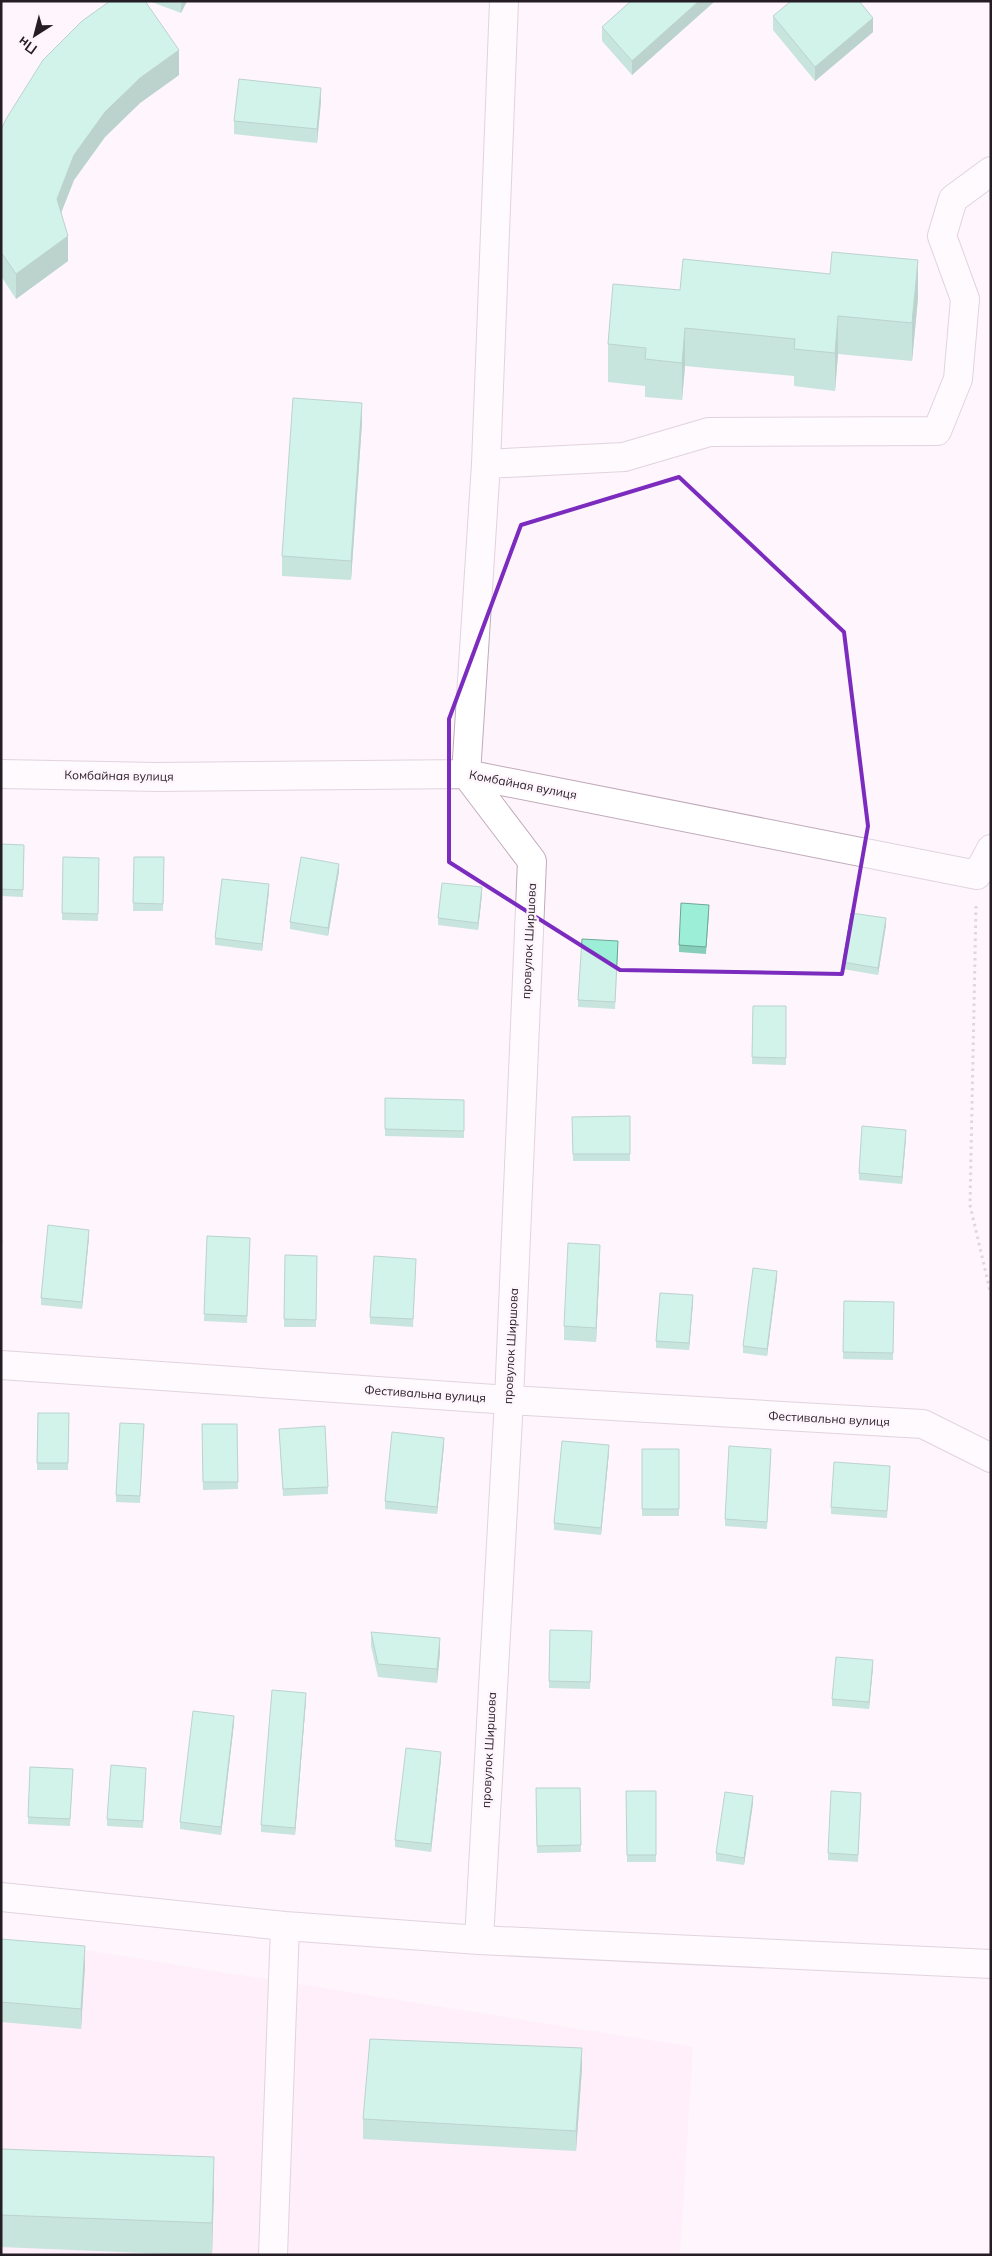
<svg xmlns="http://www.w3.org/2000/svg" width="992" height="2256" font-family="Mulish,sans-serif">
<rect width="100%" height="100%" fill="#fef5fc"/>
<path fill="#fee6f9" d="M1,1944L84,1950L693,2047L680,2255H1Z"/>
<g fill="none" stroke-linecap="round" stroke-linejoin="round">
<g stroke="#c0aabb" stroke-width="30">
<path id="minor" d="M486,464L624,457L709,432L937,431L958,379L965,299L942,236L953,199L991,171
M1,774L158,777L466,774L977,875L991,849
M1,1365L509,1400L923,1424L991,1458
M1,1897L285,1926L479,1940L991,1964
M479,1940L509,1400L532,861L466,774L486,464L504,1
M273,2255L285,1926"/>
</g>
<path stroke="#b9b1b8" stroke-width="3" stroke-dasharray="2.5 4" stroke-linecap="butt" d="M976,906L970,1205L991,1295"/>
<use href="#minor" stroke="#fff" stroke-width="28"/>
</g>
<path fill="#86ceb8" d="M149,1H187L181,13Z
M631,1H715L632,75L602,41V27Z
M773,16L873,32L815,81L773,30Z
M179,75L140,103L105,137L74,180L61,213L68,261L16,299L1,276V130Z
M321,101L317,143L234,134V121Z
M680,290L918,298L912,361L838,354L835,391L794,386V376L685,366L682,400L645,397V386L608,382V344Z
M362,423L351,580L282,576V556Z
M1,844L24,845L23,897L1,896Z
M63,857L99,858L98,921L62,920Z
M134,857H164L163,911H133Z
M339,871L328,936L290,929V922Z
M269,891L262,951L215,945V938Z
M482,894L478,930L438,925V918Z
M709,912L706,954L679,952V945Z
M886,925L878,975L843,969V962Z
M618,948L615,1009L578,1007V1000Z
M753,1006H786V1065L752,1064Z
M385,1098L464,1100V1138L385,1136Z
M630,1116V1161H573L572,1117Z
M906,1137L902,1184L859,1180V1173Z
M207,1236L250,1238L247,1323L204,1321Z
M89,1237L82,1309L41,1305V1298Z
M285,1255L317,1256L316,1327H284Z
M600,1259L596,1342L564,1340V1326Z
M416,1266L413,1327L370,1324V1317Z
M777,1278L767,1356L743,1353V1346Z
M844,1301L894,1302L893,1360L843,1359Z
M693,1302L689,1350L656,1348V1341Z
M38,1413H69L68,1470H37Z
M144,1424L140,1503L116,1502V1495Z
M202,1424H237L238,1489L203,1490Z
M279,1429L328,1487V1494L283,1496Z
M444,1445L437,1514L385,1509V1501Z
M642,1449H679V1516H642Z
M609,1452L601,1535L554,1530V1523Z
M771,1456L767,1529L725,1526V1519Z
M890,1473L887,1518L831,1514V1507Z
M550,1630L592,1631L590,1689L549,1688Z
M371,1632L440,1652L437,1683L378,1677L371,1646Z
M873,1667L869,1709L832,1706V1699Z
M306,1700L295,1835L261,1832V1825Z
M234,1723L221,1835L180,1829V1822Z
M441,1759L431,1852L395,1847V1840Z
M30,1767L73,1769L70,1826L28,1824Z
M146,1775L143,1828L107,1826V1819Z
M536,1788H580L581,1852L537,1853Z
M626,1791H656V1862H627Z
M861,1800L858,1862L828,1860V1853Z
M753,1803L744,1865L716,1861V1853Z
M1,1939L85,1965L81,2029L1,2022Z
M582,2068L576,2151L363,2139V2119Z
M1,2149L214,2189L212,2255H193L1,2247Z"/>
<path fill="#6da796" d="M181,1H187L181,13Z
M699,1H715L632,75V61Z
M873,18V32L815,81V67Z
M179,50V75L140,103L105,137L74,180L57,223V199L74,155L105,112L140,78Z
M321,88V101L317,143V129Z
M68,236V261L16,299V274Z
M918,260V298L912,361V323Z
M838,316V354L835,391V353Z
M685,328V366L682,400V363Z
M362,403V423L351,580V561Z
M339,864V871L328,936V928Z
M269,884V891L262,951V944Z
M482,887V894L478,930V923Z
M886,918V925L878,975V968Z
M906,1130V1137L902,1184V1177Z
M89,1230V1237L82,1309V1302Z
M600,1245V1259L596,1342V1328Z
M777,1271V1278L767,1356V1349Z
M693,1295V1302L689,1350V1343Z
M444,1438V1445L437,1514V1507Z
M609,1445V1452L601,1535V1528Z
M440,1638V1652L437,1683V1669Z
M873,1660V1667L869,1709V1702Z
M306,1693V1700L295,1835V1828Z
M234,1716V1723L221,1835V1827Z
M441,1752V1759L431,1852V1844Z
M753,1796V1803L744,1865V1858Z
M85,1946V1965L81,2029V2009Z
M582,2048V2068L576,2151V2131Z
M214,2157V2189L212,2255V2223Z"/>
<path fill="#9cefd6" stroke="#6da796" d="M110,1H145L179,50L140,78L105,112L74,155L57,199L68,236L16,274L1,252V130L6,119L43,60L82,21Z
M631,1H699L632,61L602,27Z
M791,1H859L873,18L815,67L773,16Z
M239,79L321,88L317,129L234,121Z
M832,252L918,260L912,323L838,316L835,353L794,349L795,339L685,328L682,363L645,359L646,348L608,344L613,284L680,290L683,259L830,274Z
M293,398L362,403L351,561L282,556Z
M1,844L24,845L23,890L1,889Z
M63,857L99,858L98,914L62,913Z
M134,857H164L163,904L133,903Z
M301,857L339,864L328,928L290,922Z
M222,879L269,884L262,944L215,938Z
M442,883L482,887L478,923L438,918Z
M681,903L709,905L706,947L679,945Z
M851,913L886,918L878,968L843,962Z
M582,939L618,941L615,1002L578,1000Z
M753,1006H786V1058L752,1057Z
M385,1098L464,1100V1131L385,1129Z
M630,1116V1154H573L572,1117Z
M862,1126L906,1130L902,1177L859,1173Z
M48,1225L89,1230L82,1302L41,1298Z
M207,1236L250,1238L247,1316L204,1314Z
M1,1239H2L1,1254Z
M568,1243L600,1245L596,1328L564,1326Z
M285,1255L317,1256L316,1320L284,1319Z
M374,1256L416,1259L413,1319L370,1317Z
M753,1268L777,1271L767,1349L743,1346Z
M660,1293L693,1295L689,1343L656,1341Z
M844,1301L894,1302L893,1353L843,1352Z
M38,1413H69L68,1463H37Z
M120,1423L144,1424L140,1496L116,1495Z
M202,1424H237L238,1482H203Z
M325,1426L328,1487L283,1489L279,1429Z
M392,1432L444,1438L437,1507L385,1501Z
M562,1441L609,1445L601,1528L554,1523Z
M729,1446L771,1449L767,1522L725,1519Z
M642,1449H679V1509H642Z
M834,1462L890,1466L887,1511L831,1507Z
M550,1630L592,1631L590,1682L549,1681Z
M371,1632L440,1638L437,1669L378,1664Z
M836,1657L873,1660L869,1702L832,1699Z
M272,1690L306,1693L295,1828L261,1825Z
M193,1711L234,1716L221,1827L180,1822Z
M406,1748L441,1752L431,1844L395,1840Z
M111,1765L146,1768L143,1821L107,1819Z
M30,1767L73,1769L70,1819L28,1817Z
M536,1788H580L581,1845L537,1846Z
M626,1791H656V1855H627Z
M831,1791L861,1793L858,1855L828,1853Z
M725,1792L753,1796L744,1858L716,1853Z
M1,1939L85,1946L81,2009L1,2002Z
M370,2039L582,2048L576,2131L363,2119Z
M1,2149L214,2157L212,2223L1,2215Z"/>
<path d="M0 0H992V2256H0ZM679,477L844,632L868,826L842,974L620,970L449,862V719L521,525Z" fill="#fef5fc" fill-opacity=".55" fill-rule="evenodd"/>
<path fill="none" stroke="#7b2cbf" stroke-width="4" stroke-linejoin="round" d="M679,477L844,632L868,826L842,974L620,970L449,862V719L521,525Z"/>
<g text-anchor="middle" stroke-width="4.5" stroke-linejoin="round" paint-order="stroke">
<g font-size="12" fill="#251d24" stroke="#fef5fc">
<text transform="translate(119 776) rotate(1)" y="4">Комбайная вулиця</text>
<text transform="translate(523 785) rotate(11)" y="4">Комбайная вулиця</text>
<text transform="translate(529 941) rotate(-87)" y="4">провулок Ширшова</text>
<text transform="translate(511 1346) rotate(-87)" y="4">провулок Ширшова</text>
<text transform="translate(425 1394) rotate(4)" y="4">Фестивальна вулиця</text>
<text transform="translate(829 1419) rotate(3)" y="4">Фестивальна вулиця</text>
<text transform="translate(489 1750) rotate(-87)" y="4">провулок Ширшова</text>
</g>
</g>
<rect width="992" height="2256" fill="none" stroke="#251d24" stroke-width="5"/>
<g transform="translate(35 35) rotate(216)" stroke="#fef5fc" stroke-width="4" paint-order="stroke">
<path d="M0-4L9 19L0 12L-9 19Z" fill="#251d24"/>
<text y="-8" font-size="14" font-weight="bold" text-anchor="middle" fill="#251d24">Пн</text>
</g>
</svg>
